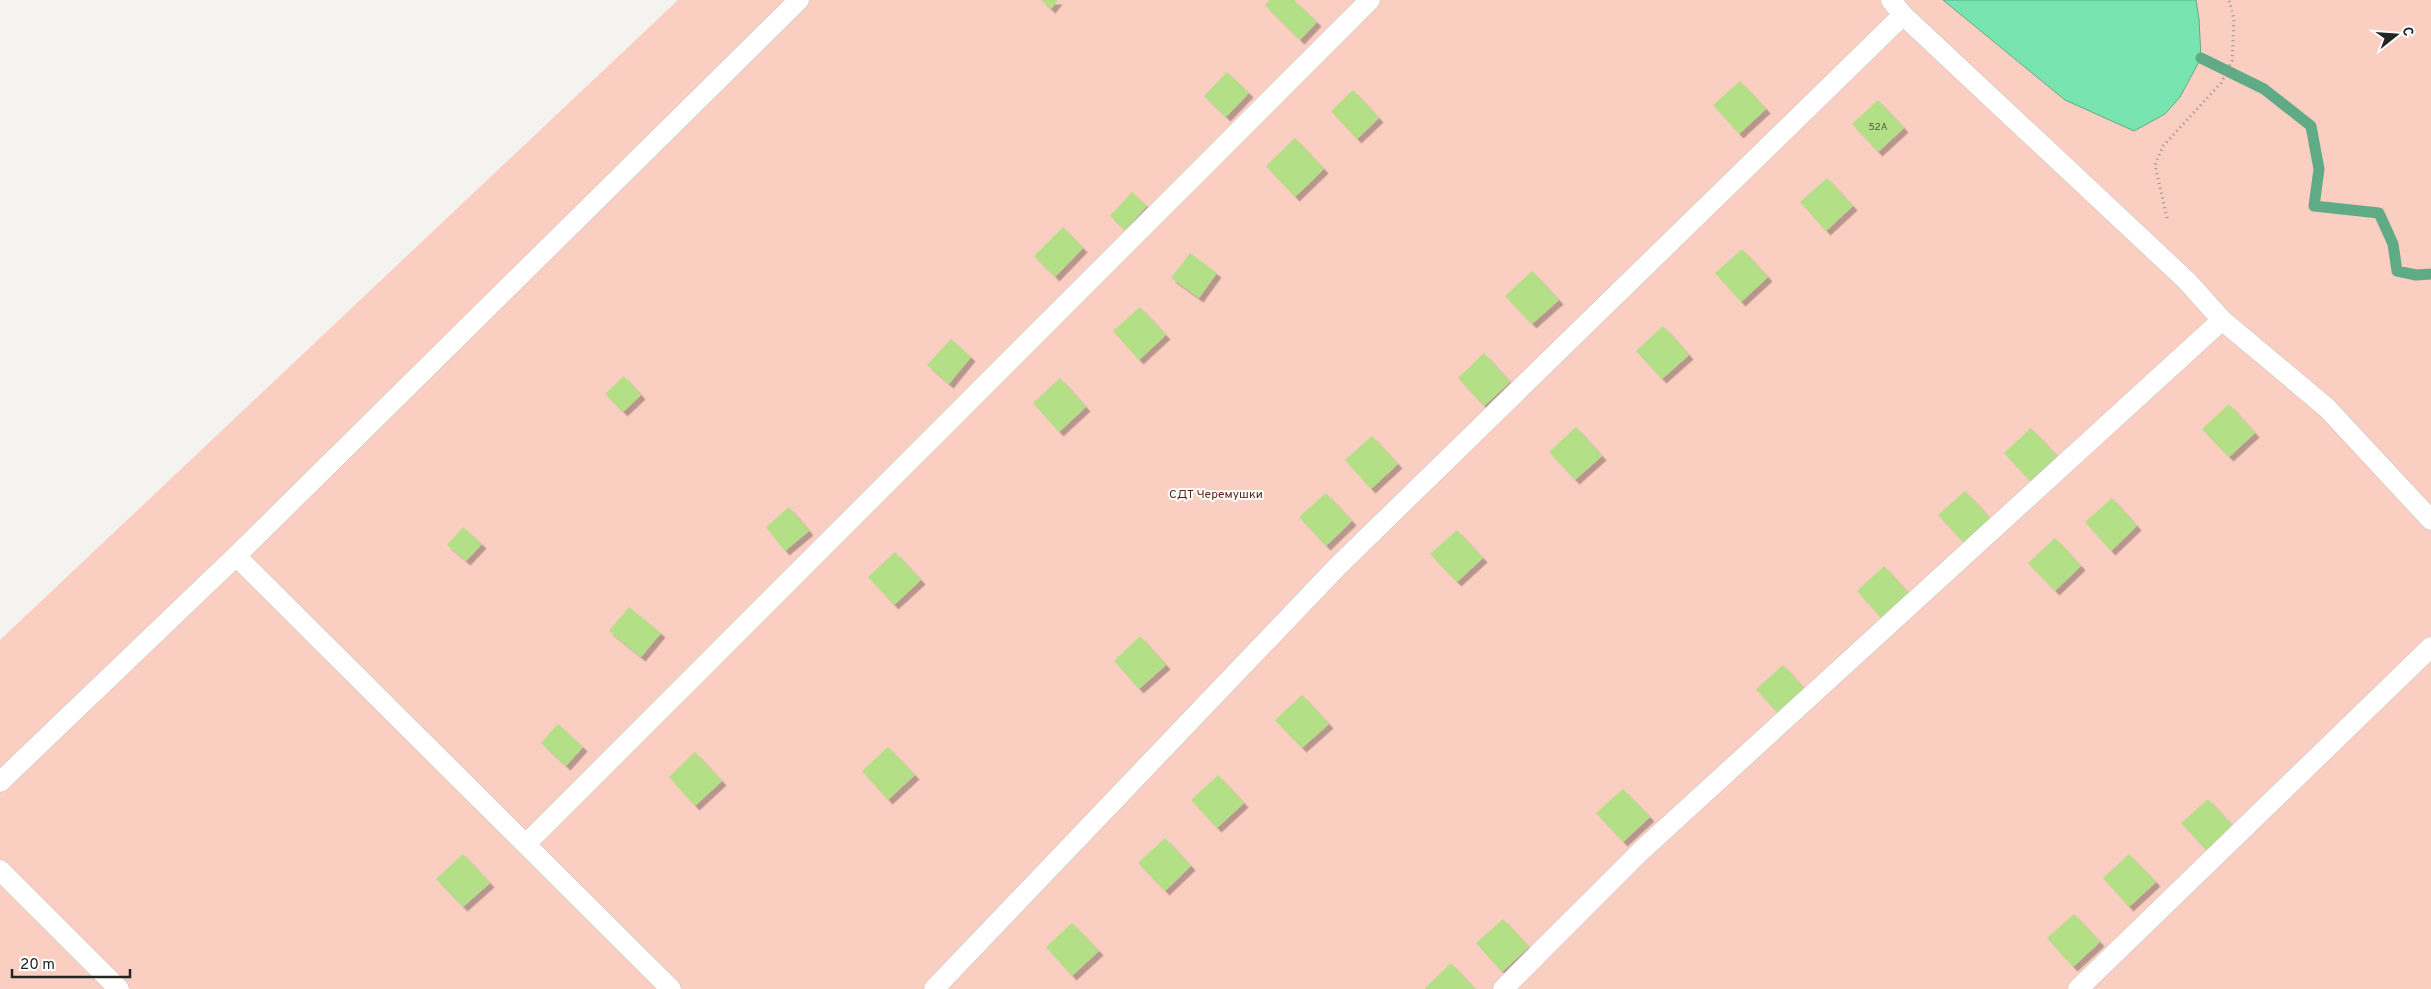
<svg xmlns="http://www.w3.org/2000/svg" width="2431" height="989" font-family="Overpass,sans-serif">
<defs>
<filter id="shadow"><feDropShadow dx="4.5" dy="4.5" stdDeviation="0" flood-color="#0004"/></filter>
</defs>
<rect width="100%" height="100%" fill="#f4f3f0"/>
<path fill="#facec0" d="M678,0H2431V989H0V640Z"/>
<path fill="#78e5b1" stroke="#5fab86" d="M1943,0H2196L2199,19L2201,58L2180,97L2165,114L2134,131L2065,100Z"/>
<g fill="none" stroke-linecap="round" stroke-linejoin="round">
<path stroke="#5fab86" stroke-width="11" d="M2201,58L2264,89L2311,126L2319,169L2314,206L2379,213L2393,244L2397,271L2416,275L2431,274"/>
</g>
<path fill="#b3e086" filter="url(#shadow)" d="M1041,0H1058L1051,9Z
M1270,0H1294L1317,22L1300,40L1265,5Z
M1227,72L1249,93L1226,117L1204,96Z
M1740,81L1766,109L1739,134L1713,105Z
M1353,90L1379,118L1357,139L1331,111Z
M1878,100L1904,128L1878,152L1852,124Z
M1295,138L1324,169L1295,197L1266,166Z
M1827,178L1853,206L1826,231L1800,202Z
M1132,192L1147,206L1125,230L1110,216Z
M1063,227L1083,248L1055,277L1034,256Z
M1742,249L1768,277L1741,302L1715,273Z
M1190,253L1217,273L1199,298L1171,278Z
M1532,271L1559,300L1532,324L1505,296Z
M1140,307L1166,335L1139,360L1113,331Z
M1663,326L1689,355L1662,379L1636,351Z
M951,339L971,357L949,384L927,365Z
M1484,353L1510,382L1484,406L1458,378Z
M624,376L641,395L623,412L605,394Z
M1060,378L1086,407L1059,432L1033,403Z
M2229,404L2255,433L2229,457L2202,429Z
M1576,427L1602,456L1575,480L1549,452Z
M2031,428L2057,456L2030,481L2004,453Z
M1372,436L1398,464L1371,489L1345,460Z
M1965,491L1991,519L1965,544L1938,515Z
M1326,493L1352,521L1326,546L1299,517Z
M2112,498L2137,526L2111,551L2085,522Z
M789,507L809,531L785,551L766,527Z
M463,527L482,544L466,561L447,545Z
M1457,530L1483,558L1457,582L1430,554Z
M2055,538L2081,566L2055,591L2028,563Z
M895,552L921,580L894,605L868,577Z
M1884,566L1910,595L1883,620L1857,591Z
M629,607L661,633L641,657L609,631Z
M1140,636L1166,665L1139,689L1114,661Z
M1783,665L1808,693L1782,718L1756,689Z
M1302,695L1329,724L1302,748L1275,720Z
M558,724L583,747L566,766L541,743Z
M888,747L915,775L888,800L862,771Z
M695,752L722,781L695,806L669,777Z
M1218,775L1244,803L1217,828L1191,800Z
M1623,789L1650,817L1623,842L1596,813Z
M2208,799L2234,827L2207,851L2181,823Z
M1165,838L1191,866L1165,891L1138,863Z
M463,854L490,883L463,907L436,879Z
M2129,854L2156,882L2129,907L2103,878Z
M2074,914L2100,942L2073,967L2047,938Z
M1503,919L1529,947L1502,972L1476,943Z
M1072,923L1099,951L1072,976L1046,947Z
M1451,963L1475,989H1426L1425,988Z"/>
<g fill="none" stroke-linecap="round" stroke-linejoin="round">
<g stroke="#c3c2bf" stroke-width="21">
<path id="lane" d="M1903,15L2187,281L2222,320L2327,408L2431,520
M236,556L671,989
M0,782L236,556L799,0
M526,844L1370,0
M0,870L119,989
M934,989L1337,567L1903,15L1891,0
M1503,989L1641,851L2222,320
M2078,989L2431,647"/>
</g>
<path stroke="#92928f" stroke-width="3" stroke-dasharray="1 4" stroke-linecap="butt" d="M2167,218L2155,165L2163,146L2221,83L2232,61L2234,19L2229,0"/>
<use href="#lane" stroke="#fff" stroke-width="20"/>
</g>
<g text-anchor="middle" stroke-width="4" stroke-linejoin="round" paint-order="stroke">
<g font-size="10" fill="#48543c">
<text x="1878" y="130">52А</text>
</g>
<g font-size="12" fill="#5f230f" stroke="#fff">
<text x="1216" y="498">СДТ Черемушки</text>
</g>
</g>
<g transform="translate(2396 35) rotate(73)" stroke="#ffffff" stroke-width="4" paint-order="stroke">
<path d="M0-4L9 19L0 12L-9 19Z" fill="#252523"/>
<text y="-8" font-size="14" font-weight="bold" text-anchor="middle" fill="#252523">С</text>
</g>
<path d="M12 969v8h118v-8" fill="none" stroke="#252523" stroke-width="2.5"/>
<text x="20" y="969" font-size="15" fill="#252523" stroke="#ffffff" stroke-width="4" paint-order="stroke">20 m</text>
</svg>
